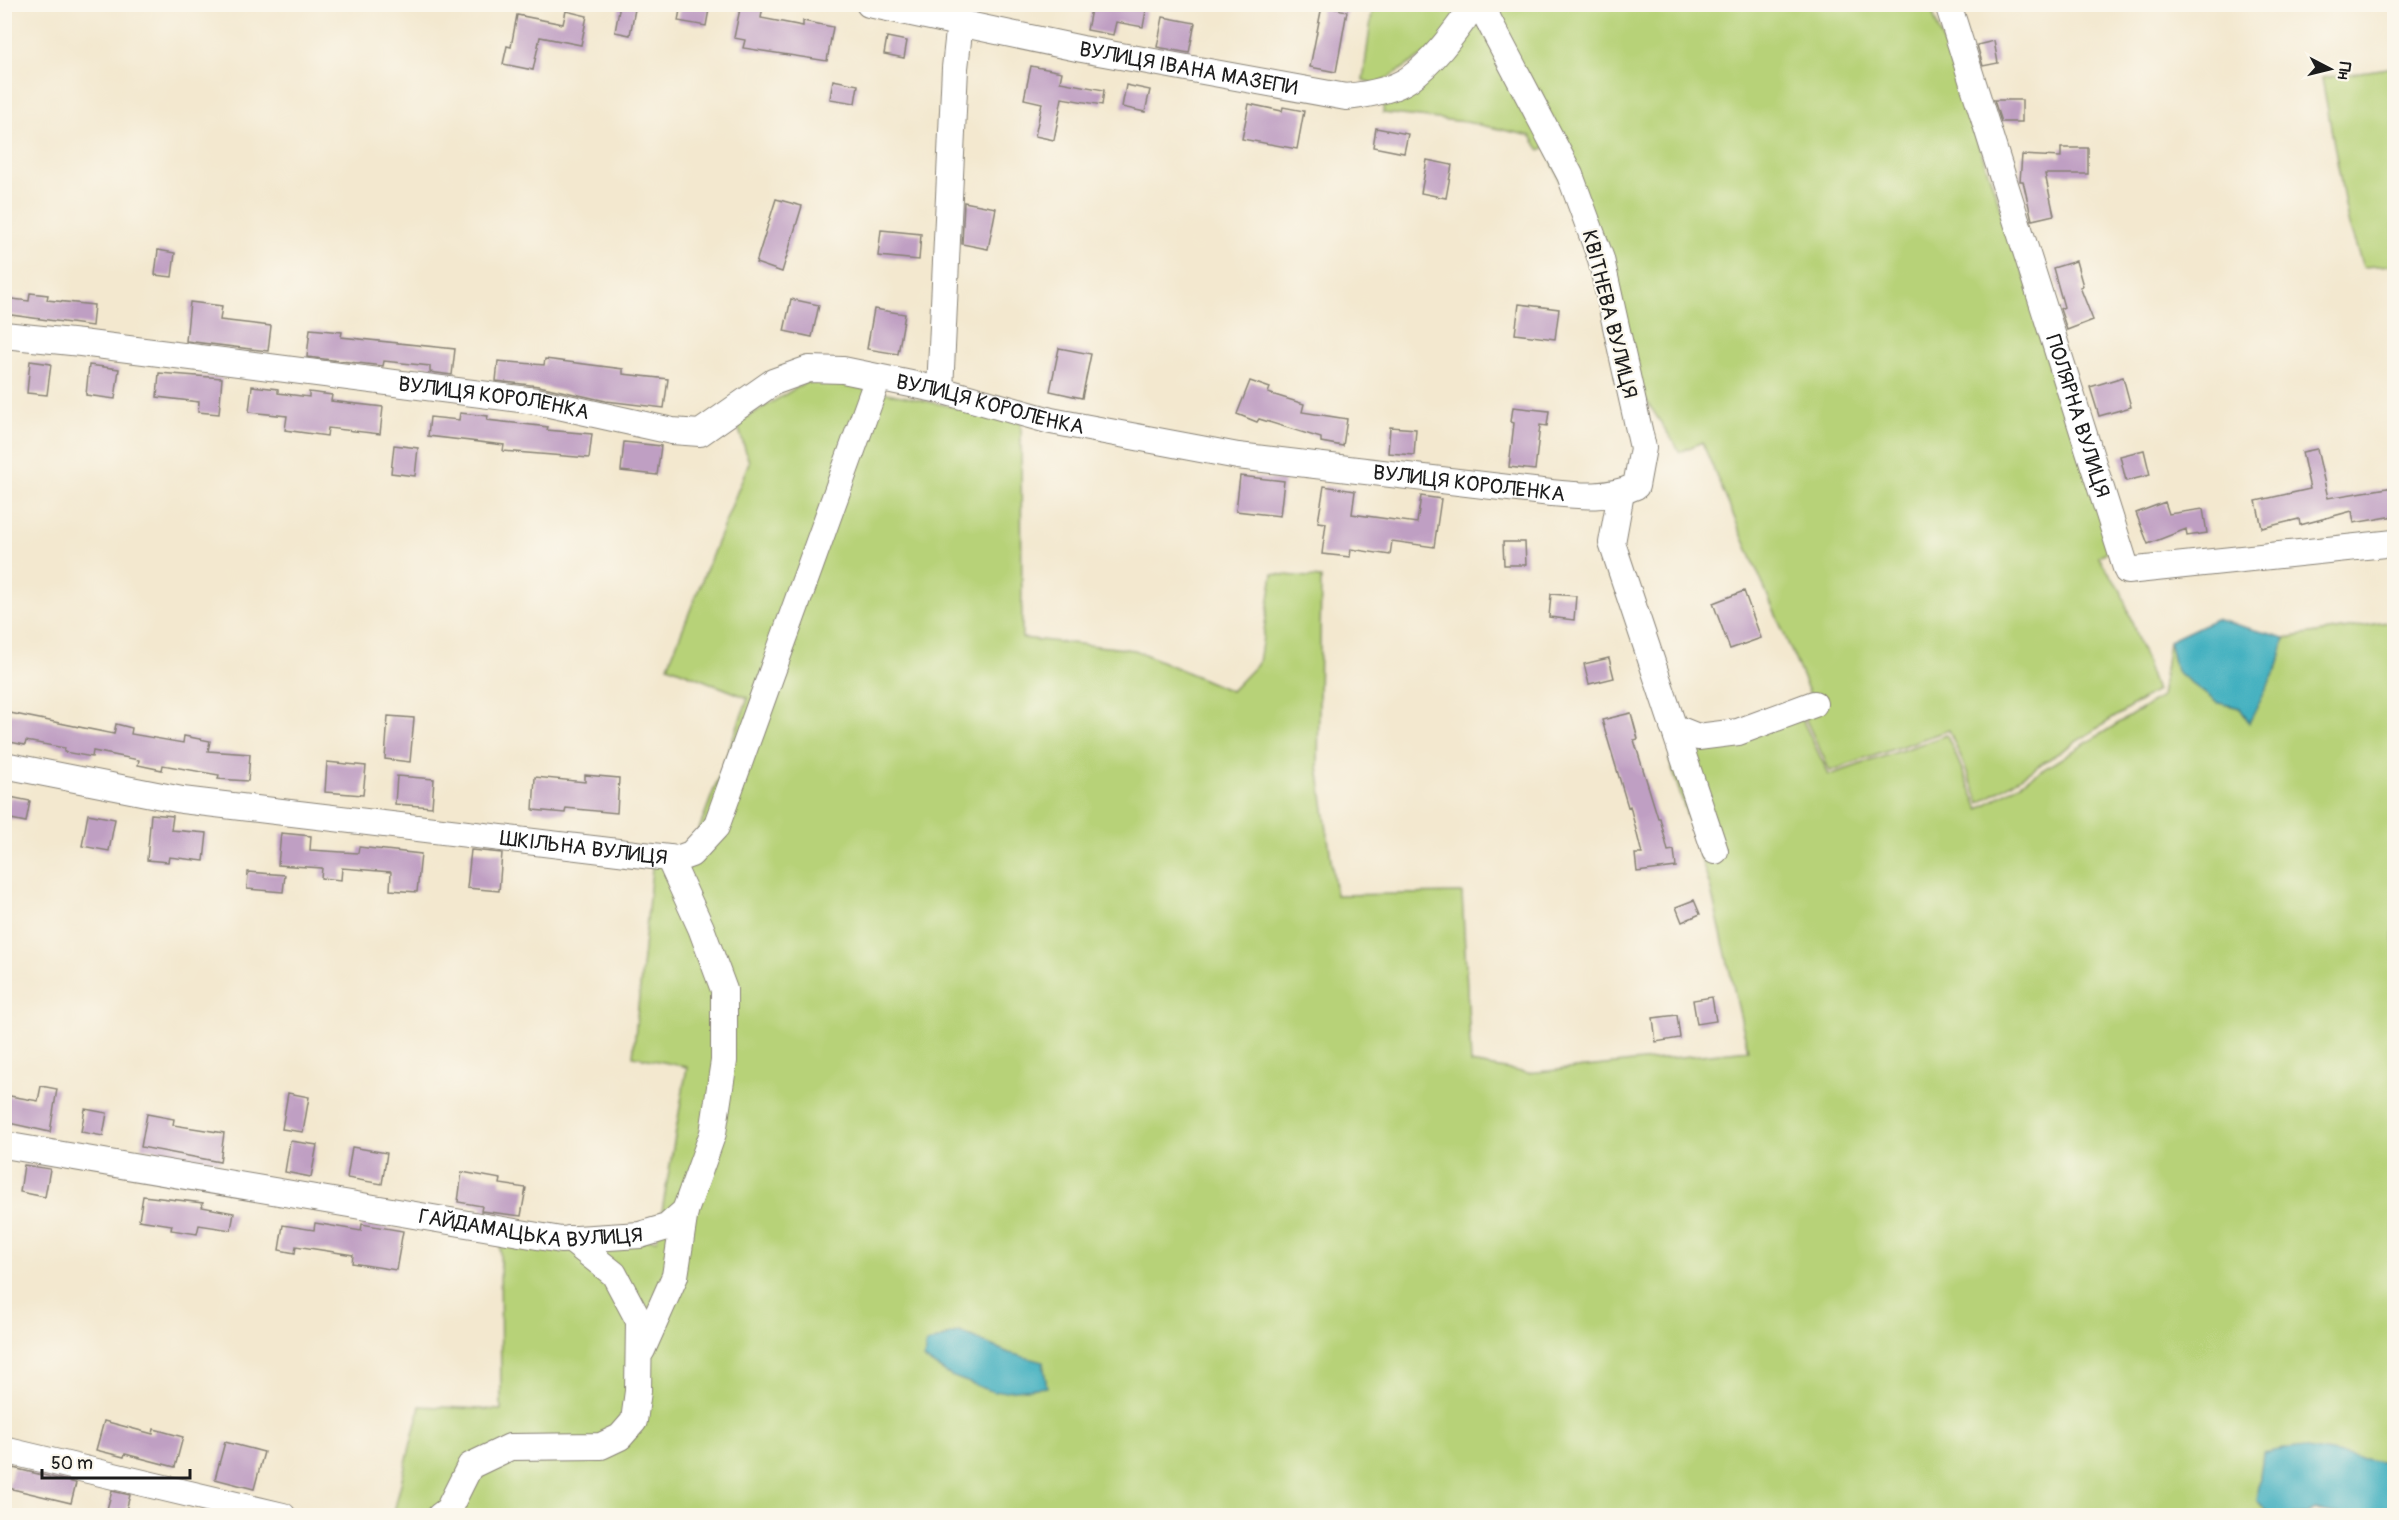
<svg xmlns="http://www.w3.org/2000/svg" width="2399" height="1520" font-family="Pangolin,sans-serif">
<rect width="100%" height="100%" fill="#fbf7ec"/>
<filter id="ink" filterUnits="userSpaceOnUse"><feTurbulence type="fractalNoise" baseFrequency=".0167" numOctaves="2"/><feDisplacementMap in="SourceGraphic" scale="12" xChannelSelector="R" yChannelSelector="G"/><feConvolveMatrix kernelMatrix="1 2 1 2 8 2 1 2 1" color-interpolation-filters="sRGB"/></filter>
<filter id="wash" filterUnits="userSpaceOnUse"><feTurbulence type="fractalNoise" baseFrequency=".008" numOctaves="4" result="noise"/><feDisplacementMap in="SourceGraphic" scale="24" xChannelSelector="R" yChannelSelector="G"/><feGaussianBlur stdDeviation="1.35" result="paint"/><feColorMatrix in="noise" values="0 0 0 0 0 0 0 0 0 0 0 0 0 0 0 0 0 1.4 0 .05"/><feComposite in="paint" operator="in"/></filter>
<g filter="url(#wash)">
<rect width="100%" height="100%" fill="#f3e8cf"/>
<path fill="#b7d278" stroke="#6a774a" stroke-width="1.5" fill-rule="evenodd" d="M1373,5H1469L1438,46L1377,85L1363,80Z
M1489,5H1930L2075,421L2115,549L2098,556L2121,591L2156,691L1980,803L1949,730L1830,771L1803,714L1814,704L1702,442L1680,452L1642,394L1630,355Z
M1474,15L1548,145L1540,151L1531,136L1466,122L1383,113L1384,98Z
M2394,67V265L2363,267L2348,222L2322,78Z
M811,379L864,388L1021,421L1022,638L1135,650L1231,691L1259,662L1273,574L1321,578L1318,766L1336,895L1462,893L1471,1063L1528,1073L1748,1050L1711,890L1669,759L1750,737L1800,715L1829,775L1947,735L1979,809L2161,697L2169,641L2176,671L2216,702L2240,708L2278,666L2285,638L2394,621V1467L2387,1463L2257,1500L2270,1516H393L420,1406L501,1410L500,1236L657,1240L687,1067L633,1056L653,859L691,851L748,698L668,666L749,462L737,423ZM959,1332L1009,1353L926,1344Z"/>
<path fill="#43b0c0" stroke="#30666e" stroke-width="1.5" d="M2215,619L2285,638L2278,666L2249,723L2240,708L2216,702L2176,671L2169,641Z
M959,1332L1009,1353L1043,1362L1047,1387L994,1392L951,1376L924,1359L926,1344Z
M2296,1447L2387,1463L2394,1467V1512C2368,1519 2341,1515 2315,1510L2307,1515H2270L2257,1500L2263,1453Z"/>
<g id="blocks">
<path fill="#bf9fc3" d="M620,4H636L630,35L615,32Z
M681,4H710L706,26L678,21Z
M741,4L763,6L761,18L803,26V21L833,27L827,61L743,48L745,40L734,38Z
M1092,4H1113L1146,11L1143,27L1116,22L1113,35L1087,30Z
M1322,6L1347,11L1336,72L1310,67Z
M566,11L587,16L581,45L540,37L533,70L503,64L507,46L511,47L517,15L563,24Z
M1163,17L1195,23L1189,53L1157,47Z
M887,37L907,41L904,58L884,54Z
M1994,41L1998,63L1983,66L1977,45Z
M1031,66L1062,72L1060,82L1104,90L1102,105L1062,98L1054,140L1035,136L1042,103L1024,99Z
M833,80L858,85L855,103L830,99Z
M1126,85L1150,90L1145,112L1122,107Z
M1994,100H2022V122H2001Z
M1249,104L1282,111L1283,107L1304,111L1297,149L1242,139Z
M1376,128L1408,134L1404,153L1373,147Z
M2061,148H2088V174H2045L2054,215L2032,220L2023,181H2020L2022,155L2061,157Z
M1427,160L1452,165L1446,198L1421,193Z
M776,199L802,206L782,272L756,263Z
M964,202L996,208L988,249L962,244Z
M881,230L921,234L919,260L878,256Z
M158,250L175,253L172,277L155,275Z
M2076,261L2083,286L2080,287L2093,320L2067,330L2060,309L2064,307L2053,268Z
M30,293L48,295L47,300L94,305L92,326L4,314V298L29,301Z
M791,299L819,305L812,337L784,331Z
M190,302L222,306L220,320L271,326L268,351L186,341Z
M1519,304L1559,309L1555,339L1515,334Z
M874,309L905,314L898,354L867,349Z
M310,329L342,332L341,337L455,349L452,375L430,372V366L384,361L383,366L307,357Z
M1059,348L1091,354L1082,398L1050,391Z
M545,359L623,369V374L668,379L664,408L606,401L539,386L496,381L498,361L544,365Z
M30,361L51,364L47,395L27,393Z
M89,365L119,369L115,399L86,395Z
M159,373L222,378L219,414L198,412L199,402L157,397Z
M2123,377L2131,407L2099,416L2090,387Z
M1250,381L1270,388L1268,393L1304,404L1302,412L1347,419L1343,446L1321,442V438L1259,419L1257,422L1237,414Z
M252,386L278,389V393L309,397V392L332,395L331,401L383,407L380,434L328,428L327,436L285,430L287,416L249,412Z
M1513,407L1549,411L1547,426L1540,425L1535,470L1509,467L1514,423L1511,422Z
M460,413L488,416L487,420L548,427L547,430L592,434L589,458L503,451L504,445L428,436L430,417L459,420Z
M1390,427L1416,429L1414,455L1388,453Z
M624,442L661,446L657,475L621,471Z
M394,445L418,448L415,476L391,473Z
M2317,449L2328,498L2394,487V516L2354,523L2352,511L2300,525L2299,519L2262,528L2256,501L2310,489L2302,452Z
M2144,450L2150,475L2126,481L2120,456Z
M1240,476L1284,481L1280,516L1236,511Z
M1324,486L1355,491L1352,514L1417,523L1421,496L1441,499L1434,547L1392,541L1390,555L1351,549L1350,557L1322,554L1326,523L1318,522Z
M2165,502L2169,514L2203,509L2207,533L2187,536L2186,529L2148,544L2136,513Z
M1503,542H1525L1526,565H1504Z
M1744,591L1761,638L1730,649L1713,603Z
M1551,594L1576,596L1574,620L1549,617Z
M1609,658L1614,678L1589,684L1584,664Z
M10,713L114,734L116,724L132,728L131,734L183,743L184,736L210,741L208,751L250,754L248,781L218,779L219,775L163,765L162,770L138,765L139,760L93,751L92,757L64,752L65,748L26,741L25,745L5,741Z
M1631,713L1638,739L1634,740L1658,818H1660L1668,851L1674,850L1676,867L1637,872L1635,854H1642L1630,806L1628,807L1602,720Z
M388,716L414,718L410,762L385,759Z
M327,762L366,766L363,795L325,792Z
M585,775L619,778L617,813L566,808L565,813L533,810L535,777L585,782Z
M397,776L434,779L432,807L395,804Z
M10,797L30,801L26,822L6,818Z
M88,814L115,819L109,851L82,846Z
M151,814L173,816L171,830L207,833L204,861L169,857L168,862L147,860Z
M281,833L311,836L310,850L358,853L359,847L421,854L417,892L390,890L391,872L342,868L341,880L321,878L322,868L278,865Z
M471,850L502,853L499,891L467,888Z
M248,872L285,875L283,892L247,889Z
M1694,900L1700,914L1682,922L1676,907Z
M1712,997L1716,1021L1697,1024L1693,1000Z
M1677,1015L1680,1038L1656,1042L1653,1018Z
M41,1086L57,1089L50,1132L4,1122V1095L38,1101Z
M288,1093L309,1097L303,1132L282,1129Z
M85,1109L107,1113L103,1136L81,1132Z
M147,1114L174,1119L173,1125L224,1133L220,1162L141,1147Z
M290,1141L317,1145L311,1177L285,1172Z
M352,1147L387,1153L382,1184L347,1178Z
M24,1165L50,1169L45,1197L20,1192Z
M462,1172L501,1179L500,1184L526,1188L521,1216L481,1211L482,1206L458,1202Z
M143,1196L203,1203L202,1207L234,1213L231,1230L199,1225L197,1234L171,1230L172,1225L139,1220Z
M315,1223L361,1231L362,1224L403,1231L396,1270L352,1263L353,1255L296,1246L295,1253L279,1250L283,1225L314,1230Z
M104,1421L153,1434L154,1429L183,1437L175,1467L125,1454L124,1457L96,1450Z
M225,1442L264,1452L254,1489L215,1479Z
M13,1468L76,1483L71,1503L8,1488Z
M112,1491L130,1495L125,1514L107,1509Z"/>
</g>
</g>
<g filter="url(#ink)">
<use href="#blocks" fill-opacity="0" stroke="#888276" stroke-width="1.5"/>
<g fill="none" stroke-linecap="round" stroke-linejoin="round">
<g stroke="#888276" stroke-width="28">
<g id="minor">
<path id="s1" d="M869,4L1082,49L1346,97C1365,95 1393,90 1409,79C1436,60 1456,30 1475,4"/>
<path id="s2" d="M1948,4L2127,571L2394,543"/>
<path id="s3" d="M4,335L81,343L536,401L672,431L700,433L773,382L809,369L843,370L940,390L1051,421L1238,456L1551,493C1581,496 1608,499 1636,486L1643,448L1601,259L1570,175L1480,4"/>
<path d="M940,390L955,68L960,22"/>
<path d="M1621,493L1612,543L1715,851"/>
<path d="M1673,727L1698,737L1738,732L1814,704"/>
<path id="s4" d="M4,765L182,800L677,859L691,854L716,827L878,378"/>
<path id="s5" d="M4,1145L561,1240L640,1235L667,1227L685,1211L713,1133L724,1061V990L701,928L669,858"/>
<path d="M642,1350L675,1276L685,1211"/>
<path d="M4,1450L283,1516"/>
<path d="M440,1516L448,1510L470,1466L510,1447L601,1446L620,1437L634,1421L638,1391L639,1321L614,1274L570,1239"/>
</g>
</g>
<use href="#minor" stroke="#fff" stroke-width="26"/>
</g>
</g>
<g text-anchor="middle" stroke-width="4.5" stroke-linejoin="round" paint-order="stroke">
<g font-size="21" fill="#1c1c1c" stroke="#fbf7ec">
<text dy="7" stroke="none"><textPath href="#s1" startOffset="326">ВУЛИЦЯ ІВАНА МАЗЕПИ</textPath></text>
<text transform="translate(1610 314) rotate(76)" y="7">КВІТНЕВА ВУЛИЦЯ</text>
<text dy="7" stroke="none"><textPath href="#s3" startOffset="494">ВУЛИЦЯ КОРОЛЕНКА</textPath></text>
<text dy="7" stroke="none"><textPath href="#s3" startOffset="1016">ВУЛИЦЯ КОРОЛЕНКА</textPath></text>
<text dy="7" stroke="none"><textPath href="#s2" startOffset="432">ПОЛЯРНА ВУЛИЦЯ</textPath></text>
<text dy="7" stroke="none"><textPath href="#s3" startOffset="1502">ВУЛИЦЯ КОРОЛЕНКА</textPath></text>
<text dy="7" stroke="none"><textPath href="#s4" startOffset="586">ШКІЛЬНА ВУЛИЦЯ</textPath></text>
<text dy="7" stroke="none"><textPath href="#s5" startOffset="534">ГАЙДАМАЦЬКА ВУЛИЦЯ</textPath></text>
</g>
</g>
<rect width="2399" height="1520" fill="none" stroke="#fbf7ec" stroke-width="24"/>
<g transform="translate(2330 69) rotate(97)" stroke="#fbf7ec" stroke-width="4.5" paint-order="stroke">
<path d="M0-4.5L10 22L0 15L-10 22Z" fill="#1c1c1c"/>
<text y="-9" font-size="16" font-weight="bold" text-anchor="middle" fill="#1c1c1c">Пн</text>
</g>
<path d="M42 1469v9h148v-9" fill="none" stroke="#1c1c1c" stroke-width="3"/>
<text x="51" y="1469" font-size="18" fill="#1c1c1c" stroke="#fbf7ec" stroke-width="4.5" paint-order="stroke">50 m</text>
</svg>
